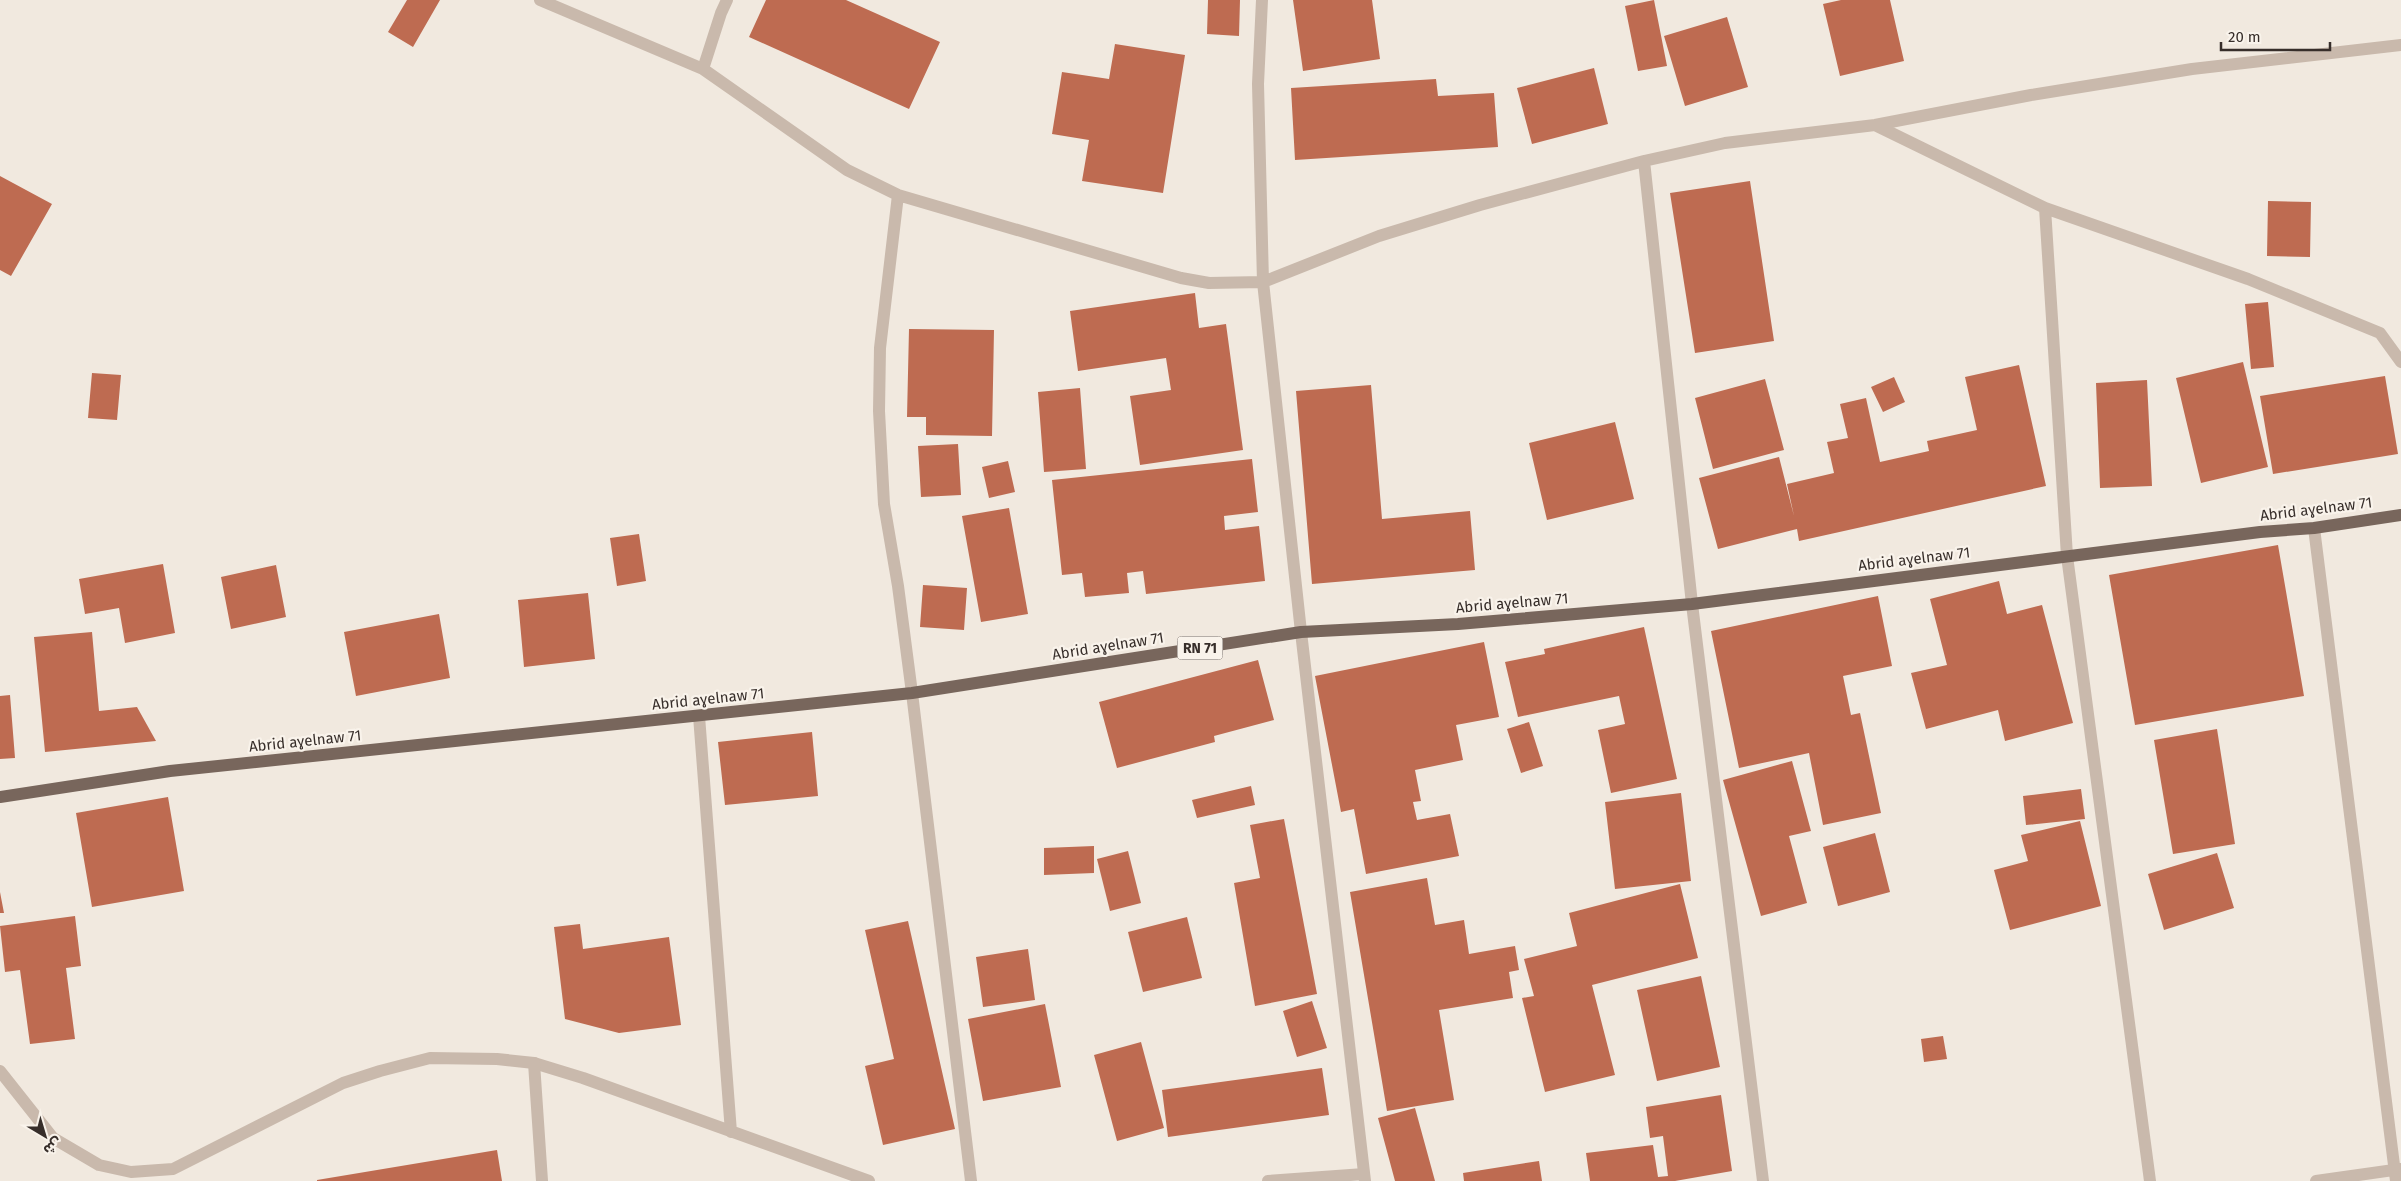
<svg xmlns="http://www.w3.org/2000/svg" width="2401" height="1181" font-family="'Fira Sans','Noto Sans Arabic',sans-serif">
<rect width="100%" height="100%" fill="#f1e9df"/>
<path fill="#be6b51" d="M407,0H440L413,47L388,32Z
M766,0H846L940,42L909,109L749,37Z
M1208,0H1240L1239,36L1207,34Z
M1293,0H1372L1380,59L1303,71Z
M1654,0L1667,66L1638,71L1625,6Z
M1841,0H1890L1904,61L1840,76L1823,4Z
M1727,17L1748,87L1685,106L1664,36Z
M1115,44L1185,55L1163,193L1082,181L1089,140L1052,134L1062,72L1109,79Z
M1594,68L1608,124L1532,144L1517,88Z
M1436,79L1438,96L1494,93L1498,147L1295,160L1291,88Z
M0,176L52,204L11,276L0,270Z
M1750,181L1774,341L1695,353L1670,193Z
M2268,201L2311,202L2310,257L2267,256Z
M1195,293L1199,328L1226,324L1243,450L1140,465L1130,396L1171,390L1166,358L1078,371L1070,311Z
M2268,302L2274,367L2251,369L2245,304Z
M909,329L994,330L992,436L926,435V417H907Z
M2243,362L2268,467L2201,483L2176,378Z
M2019,365L2046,486L1799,541L1797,529L1718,549L1699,478L1779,457L1794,516L1787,484L1834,473L1827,442L1848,438L1840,404L1866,398L1880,462L1929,451L1927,441L1977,430L1965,377Z
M92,373L121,375L117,420L88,418Z
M2385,376L2398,454L2273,474L2260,396Z
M1894,377L1905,402L1883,412L1871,387Z
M1765,379L1784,450L1713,469L1695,398Z
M2147,380L2152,486L2100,488L2096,383Z
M1371,385L1382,519L1470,511L1475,570L1312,584L1296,391Z
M1080,388L1086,469L1044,472L1038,392Z
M1615,422L1634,499L1547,520L1529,443Z
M958,444L961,495L921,497L918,446Z
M1252,459L1258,512L1224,516L1225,530L1259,526L1265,581L1146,594L1143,571L1127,573L1129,593L1085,597L1082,573L1062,575L1052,480Z
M1008,461L1015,492L989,498L982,467Z
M1009,508L1028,614L981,622L962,516Z
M639,534L646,581L617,586L610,538Z
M2278,545L2304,696L2135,725L2109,575Z
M163,564L175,633L125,643L119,608L85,614L79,579Z
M276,565L286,617L231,629L221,577Z
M1999,581L2007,614L2042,605L2073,723L2005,741L1998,710L1926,729L1911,673L1947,665L1930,599Z
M923,585L967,588L964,630L920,627Z
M588,593L595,659L524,667L518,600Z
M1878,596L1892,666L1843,676L1851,715L1860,713L1881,813L1823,825L1809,753L1739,768L1711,631Z
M439,614L450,678L356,696L344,632Z
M1644,627L1677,779L1611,793L1598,730L1625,724L1619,696L1518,717L1505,662L1545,654L1544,649Z
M92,632L99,711L137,707L156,741L45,752L34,637Z
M1484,642L1499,717L1456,725L1463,760L1415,770L1421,801L1413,802L1417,820L1450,814L1459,856L1366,874L1354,809L1341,812L1315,676Z
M1258,660L1274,720L1214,736L1215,742L1117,768L1099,702Z
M10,695L15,758L0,759V696Z
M1529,722L1543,766L1521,773L1507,729Z
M2217,729L2235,844L2173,854L2154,740Z
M812,732L818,796L725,805L718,742Z
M1792,761L1811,831L1789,836L1807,903L1761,916L1723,780Z
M1251,786L1255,805L1197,818L1192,800Z
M2081,789L2085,819L2026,825L2023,796Z
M1681,793L1691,881L1615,889L1605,802Z
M168,797L184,891L92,907L76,813Z
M1284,819L1317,994L1255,1006L1234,883L1260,878L1250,825Z
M2080,821L2101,906L2010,930L1994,870L2028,861L2021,835Z
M1875,833L1890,892L1838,906L1823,847Z
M1094,846V873L1044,875V848Z
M1128,851L1141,903L1110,911L1097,859Z
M2217,853L2234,908L2164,930L2148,874Z
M1427,878L1435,925L1464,920L1469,954L1515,946L1519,970L1509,972L1513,998L1439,1010L1454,1100L1387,1111L1350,892Z
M1680,884L1698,958L1592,985L1615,1075L1545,1092L1522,998L1534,996L1524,959L1577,946L1569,913Z
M0,892L4,913H0Z
M75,916L81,966L66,968L75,1039L30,1044L20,970L5,972L0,926Z
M1187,917L1202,978L1143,992L1128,932Z
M908,921L955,1129L883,1145L865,1066L894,1059L865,930Z
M580,924L583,949L669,937L681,1025L619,1033L565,1019L554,927Z
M1028,949L1035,1000L983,1007L976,957Z
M1701,976L1720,1067L1657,1081L1637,990Z
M1312,1001L1327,1048L1297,1057L1283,1011Z
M1045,1004L1061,1087L983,1101L968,1019Z
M1943,1036L1947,1059L1924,1062L1921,1039Z
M1141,1042L1164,1128L1117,1141L1094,1055Z
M1322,1068L1329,1115L1168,1137L1162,1090Z
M1721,1095L1732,1171L1675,1181H1590L1586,1153L1653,1145L1658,1177L1668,1176L1663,1136L1650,1138L1646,1107Z
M1415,1108L1435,1181H1395L1378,1118Z
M497,1150L502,1181H317V1180Z
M1539,1161L1542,1181H1464L1463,1173Z"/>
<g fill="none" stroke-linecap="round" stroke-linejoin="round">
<path stroke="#c9b9ac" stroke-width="12" d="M540,0L703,69L847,170L898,195L1181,278L1209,283L1263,282L1379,236L1480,205L1644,161L1725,143L1875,125L2031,95L2192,69L2401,45
M1262,0L1258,84L1263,282L1301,632L1365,1181
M703,69L721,13L727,0
M1875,125L2045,208L2248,279L2380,333L2401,362
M1644,161L1692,604L1763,1181
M898,195L880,348L879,411L884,504L898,586L912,693L971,1181
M2045,208L2067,556L2150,1181
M2314,528L2396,1181
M699,716L731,1132
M534,1063L583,1078L869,1181
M1268,1181L1364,1174
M2316,1181L2401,1169"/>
<path stroke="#c9b9ac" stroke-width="12" d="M0,1071L53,1138L99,1165L131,1172L173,1169L343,1083L380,1071L430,1058L497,1059L534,1063L542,1181"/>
<path stroke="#78665c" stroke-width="12" d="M0,797L170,771L912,693L1301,632L1458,624L1692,604L2260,532L2314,528L2401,515"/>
</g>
<g text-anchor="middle" stroke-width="4.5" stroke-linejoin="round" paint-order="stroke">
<rect fill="#f9f3eb" stroke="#716964" stroke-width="1" x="1177.5" y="636.5" width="45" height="23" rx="4"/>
<g font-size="14" font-weight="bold" fill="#372e2a">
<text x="1200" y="653">RN 71</text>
</g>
<g font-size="15" fill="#372e2a" stroke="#f9f3eb">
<text transform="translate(2316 509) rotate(-7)" y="5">Abrid aɣelnaw 71</text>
<text transform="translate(1914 559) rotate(-7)" y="5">Abrid aɣelnaw 71</text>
<text transform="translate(1512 603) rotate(-5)" y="5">Abrid aɣelnaw 71</text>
<text transform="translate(1108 646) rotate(-9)" y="5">Abrid aɣelnaw 71</text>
<text transform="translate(708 699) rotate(-6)" y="5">Abrid aɣelnaw 71</text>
<text transform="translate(305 741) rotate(-6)" y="5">Abrid aɣelnaw 71</text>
</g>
</g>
<g transform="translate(45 1136) rotate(142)" stroke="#f9f3eb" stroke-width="4" paint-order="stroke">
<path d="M0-4L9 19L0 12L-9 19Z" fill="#372e2a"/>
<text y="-8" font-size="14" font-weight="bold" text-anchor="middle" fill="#372e2a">ش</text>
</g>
<path d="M2221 42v8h109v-8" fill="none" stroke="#372e2a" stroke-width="2.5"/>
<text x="2228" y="42" font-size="15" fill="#372e2a" stroke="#f9f3eb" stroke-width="4" paint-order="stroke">20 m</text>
</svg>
